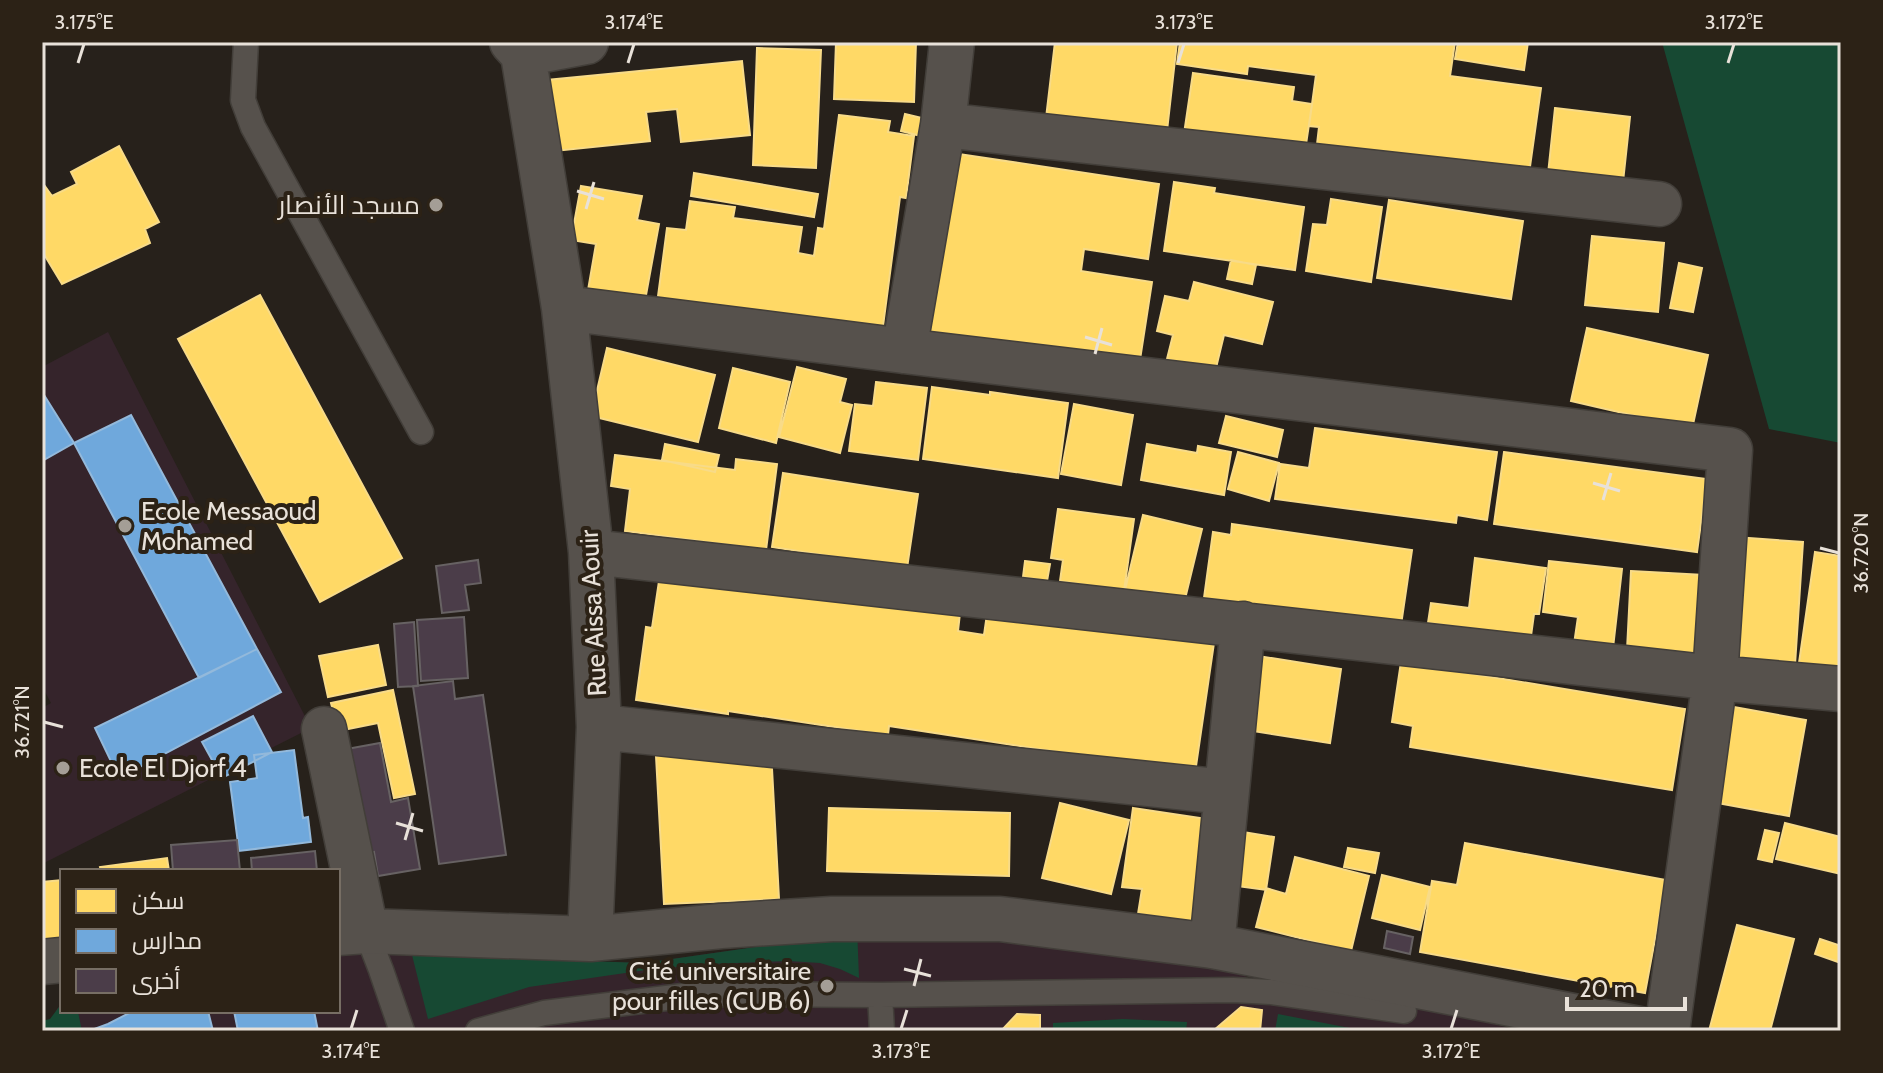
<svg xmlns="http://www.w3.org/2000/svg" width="1883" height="1073" font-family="Cabin,Cairo,sans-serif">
<rect width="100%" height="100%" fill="#27211b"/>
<path fill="#35242b" d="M108,332L311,728L42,864V708L51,703L42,686V367Z
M857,927L1236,960L1247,979L1386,993L1518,1031H46L57,1009L62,1003V1011H338V953L644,963L797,941Z"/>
<path fill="#174933" d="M1662,42H1841V443L1769,429Z
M857,927L859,978L840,969L820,963L788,961L709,964L646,970L529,987L428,1019L412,955L644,963L797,941Z
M62,1003V1011H83L78,1012L82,1031H42V1021L50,1019Z
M1278,1014L1365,1031H1275Z
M1123,1019L1187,1022L1186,1031H1053V1023Z"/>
<path fill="#ffd966" stroke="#f8db88" stroke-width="2" d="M836,42H916L914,102L834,99Z
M1055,42H1177L1167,131L1046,118Z
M1180,42H1455L1450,76L1541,88L1528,181L1316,153L1319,127L1309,126L1316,75L1248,66L1247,74L1177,64Z
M1458,42H1528L1524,70L1455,59Z
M757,48L821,50L816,168L753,165Z
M742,61L750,135L681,142L677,109L646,112L650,141L555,151L547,80Z
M1193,73L1294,87L1292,101L1312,104L1305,151L1184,134Z
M1555,108L1630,117L1623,182L1548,174Z
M905,114L926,119L921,136L901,131Z
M839,115L890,121L888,132L914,136L906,198L900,197L882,334L657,304L667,228L686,230L690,201L735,207L733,218L802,227L798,253L814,256L818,228L824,229Z
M119,146L159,222L145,229L150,243L62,284L42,251V182L52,196L77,184L71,172Z
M952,153L1159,184L1148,259L1084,249L1081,271L1152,282L1139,366L925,332Z
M694,173L818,194L814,217L691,196Z
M1174,182L1215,188L1214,193L1304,207L1295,270L1164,251Z
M581,186L642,196L637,220L659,224L644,306L587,296L596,244L571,240Z
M1331,199L1382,207L1371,282L1306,271L1313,224L1327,225Z
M1389,200L1523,221L1511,299L1377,278Z
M1592,236L1664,243L1658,312L1585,305Z
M1231,260L1256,265L1252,284L1227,279Z
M1679,263L1702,268L1693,312L1670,308Z
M1194,282L1273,302L1262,344L1224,335L1215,372L1167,359L1173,335L1157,331L1165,296L1189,301Z
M260,295L402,558L320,602L178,339Z
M1587,328L1708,355L1692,429L1571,401Z
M607,348L715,375L698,442L591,416Z
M797,367L846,379L840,402L852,405L840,453L779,437Z
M733,368L790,382L776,443L719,428Z
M876,382L927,388L918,460L849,451L855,404L873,406Z
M932,387L990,395V392L1068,403L1058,478L923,459Z
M1074,404L1133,415L1121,485L1061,474Z
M1226,416L1283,430L1277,457L1219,443Z
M1315,428L1497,452L1487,520L1457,515L1456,523L1275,499L1280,464L1309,468Z
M665,444L719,455L715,472L662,460Z
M1147,444L1197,453L1198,446L1231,452L1224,495L1141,480Z
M1238,452L1279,463L1269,501L1228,489Z
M1504,452L1707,479L1697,552L1494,524Z
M615,455L735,470L736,459L777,464L766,550L625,531L630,489L611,486Z
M783,473L918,494L907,568L772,547Z
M1058,509L1134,519L1124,591L1060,581L1063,560L1051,558Z
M1143,515L1202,529L1185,599L1154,591L1152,596L1125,590Z
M1232,524L1412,550L1401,625L1204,598L1213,532L1231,535Z
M1735,537L1803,542L1795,665L1727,660Z
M1815,552L1841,556V670L1799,663Z
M1475,558L1546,568L1539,614H1534L1531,636L1428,623L1431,603L1469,608Z
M1025,561L1050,564L1047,581L1023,577Z
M1549,561L1622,569L1613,648L1574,644L1578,617L1543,612Z
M661,568L960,613L958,631L984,635L988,607L1215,636L1195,773L889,726L888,735L728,711V714L636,700L646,627L652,628Z
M1631,571L1704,575L1700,654L1627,650Z
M378,645L386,685L328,697L319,656Z
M1252,655L1341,669L1330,743L1240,729Z
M1401,662L1685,709L1672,790L1410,747L1413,726L1392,722Z
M393,690L415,794L394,798L378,723L338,731L331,703Z
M1734,707L1806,720L1789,816L1717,803Z
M771,750L779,899L664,904L656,756Z
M1060,803L1129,820L1111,894L1042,878Z
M829,808L1010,813L1009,876L827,871Z
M1133,808L1214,820L1200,923L1138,914L1142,889L1122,887Z
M1785,823L1841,837V874L1776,859Z
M1765,830L1779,833L1772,862L1758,859Z
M1237,831L1274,837L1266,890L1229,885Z
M1465,843L1666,880L1645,993L1420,952L1432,881L1457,885Z
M1348,848L1379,853L1375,873L1344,867Z
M1295,857L1369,876L1351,951L1256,927L1266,888L1286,894Z
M167,858L169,871H101L100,867Z
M1382,875L1430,887L1420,930L1372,918Z
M62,880V947L42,950V882Z
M1737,925L1794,939L1770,1031H1709Z
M1820,939L1841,946V963L1815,954Z
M1241,1007L1262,1010L1260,1031H1213Z
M1017,1014L1040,1015V1031H1001Z"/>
<path fill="#6fa8dc" stroke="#93b9db" stroke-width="2" d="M44,395L74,443L42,461V397Z
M131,415L257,649L199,678L74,443Z
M257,649L281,692L119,778L95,728Z
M253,716L272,752L222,778L202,742Z
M294,750L303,818L308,817L311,842L239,851L230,782L257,778L254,755Z
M133,1011H208L213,1031H89L108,1024Z
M234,1011H314L318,1031H238Z"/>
<path fill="#4b3d49" stroke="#676263" stroke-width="2" d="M478,560L481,583L465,585L469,610L442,613L436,566Z
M464,617L468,678L421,681L417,620Z
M414,622L418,686L398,687L394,624Z
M453,681L455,699L483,695L506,855L439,864L413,686Z
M380,743L391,802L408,798L420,869L378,876L374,852L359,855L341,750Z
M237,840L240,871H173L171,845Z
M315,851L317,871H252L251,858Z
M1387,931L1413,937L1410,954L1384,948Z"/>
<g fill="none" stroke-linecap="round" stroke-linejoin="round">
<g stroke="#423e39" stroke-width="27">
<path id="lane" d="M246,42L243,100L253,127L421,432
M366,931L381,970L402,1031
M880,995L882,1031
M478,1031L544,1013L699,994L880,995L1233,990L1271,992L1404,1011"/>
</g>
<g stroke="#423e39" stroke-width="47">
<path id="street" d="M523,54L586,42
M943,125L1659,204
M564,308L904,351L1730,450L1715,678L1667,1031
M904,351L943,125L952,42
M591,552L1715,678L1841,689
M599,727L1226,792
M324,729L366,931
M338,933L366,931L590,939L599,727L591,552L564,308L523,54L512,42
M590,939L721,926L832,919H1000L1212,946L1650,1031
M1212,946L1243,624
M42,962L62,960"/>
</g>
<use href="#lane" stroke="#56514c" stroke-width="24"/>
<use href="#street" stroke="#56514c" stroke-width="44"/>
</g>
<path fill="none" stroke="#e8e1d9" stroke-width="3" d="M78,63L84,44M628,63L634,44M1178,63L1184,44M1728,63L1734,44M577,191L604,199M586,209L594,182M1085,337L1112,345M1095,354L1102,328M1593,483L1620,491M1603,500L1611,473M1820,548L1839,553M44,722L63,727M396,823L423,831M405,840L413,813M904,969L931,976M914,986L921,959M351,1029L357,1010M901,1029L907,1010M1451,1029L1457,1010"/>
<g fill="#a49e96" stroke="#2c2216" stroke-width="3">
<circle cx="436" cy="205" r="8"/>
<circle cx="125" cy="526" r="8"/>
<circle cx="63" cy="768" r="8"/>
<circle cx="827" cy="986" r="8"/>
</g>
<g text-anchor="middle" stroke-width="8" stroke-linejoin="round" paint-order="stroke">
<g font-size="26" fill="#e8e1d9" stroke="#2c2216" text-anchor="end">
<text x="420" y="214">مسجد الأنصار</text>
<text x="141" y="520" text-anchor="start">Ecole Messaoud<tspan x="141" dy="30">Mohamed</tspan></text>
<text x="79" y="777" text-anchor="start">Ecole El Djorf 4</text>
<text x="811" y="980">Cité universitaire<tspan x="811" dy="30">pour filles (CUB 6)</tspan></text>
</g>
<g font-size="26" fill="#e8e1d9" stroke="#2c2216">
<text transform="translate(593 613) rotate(-93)" y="9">Rue Aissa Aouir</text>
</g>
</g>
<rect width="1883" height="1073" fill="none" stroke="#2c2216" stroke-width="88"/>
<rect x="60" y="869" width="280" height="144" fill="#2c2216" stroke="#776e64" stroke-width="2"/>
<rect x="76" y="889" width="40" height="24" fill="#ffd966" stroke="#776e64" stroke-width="2"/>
<text x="132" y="909" font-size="24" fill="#e8e1d9">سكن</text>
<rect x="76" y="929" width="40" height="24" fill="#6fa8dc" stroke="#776e64" stroke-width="2"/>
<text x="132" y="949" font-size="24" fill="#e8e1d9">مدارس</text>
<rect x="76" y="969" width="40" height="24" fill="#4b3d49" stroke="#776e64" stroke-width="2"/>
<text x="132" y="989" font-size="24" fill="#e8e1d9">أخرى</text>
<path d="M1567 997v12h118v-12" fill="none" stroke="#e8e1d9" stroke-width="4"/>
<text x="1579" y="997" font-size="24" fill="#e8e1d9" stroke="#2c2216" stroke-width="6" paint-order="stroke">20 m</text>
<rect x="44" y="44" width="1795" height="985" fill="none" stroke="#e8e1d9" stroke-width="3"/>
<g font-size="20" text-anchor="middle" fill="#e8e1d9">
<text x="84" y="29">3.175°E</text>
<text x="634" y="29">3.174°E</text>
<text x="1184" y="29">3.173°E</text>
<text x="1734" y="29">3.172°E</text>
<text transform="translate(1861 553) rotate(-90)" y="7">36.720°N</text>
<text transform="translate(22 722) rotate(-90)" y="7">36.721°N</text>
<text x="351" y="1058">3.174°E</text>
<text x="901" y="1058">3.173°E</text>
<text x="1451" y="1058">3.172°E</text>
</g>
</svg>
